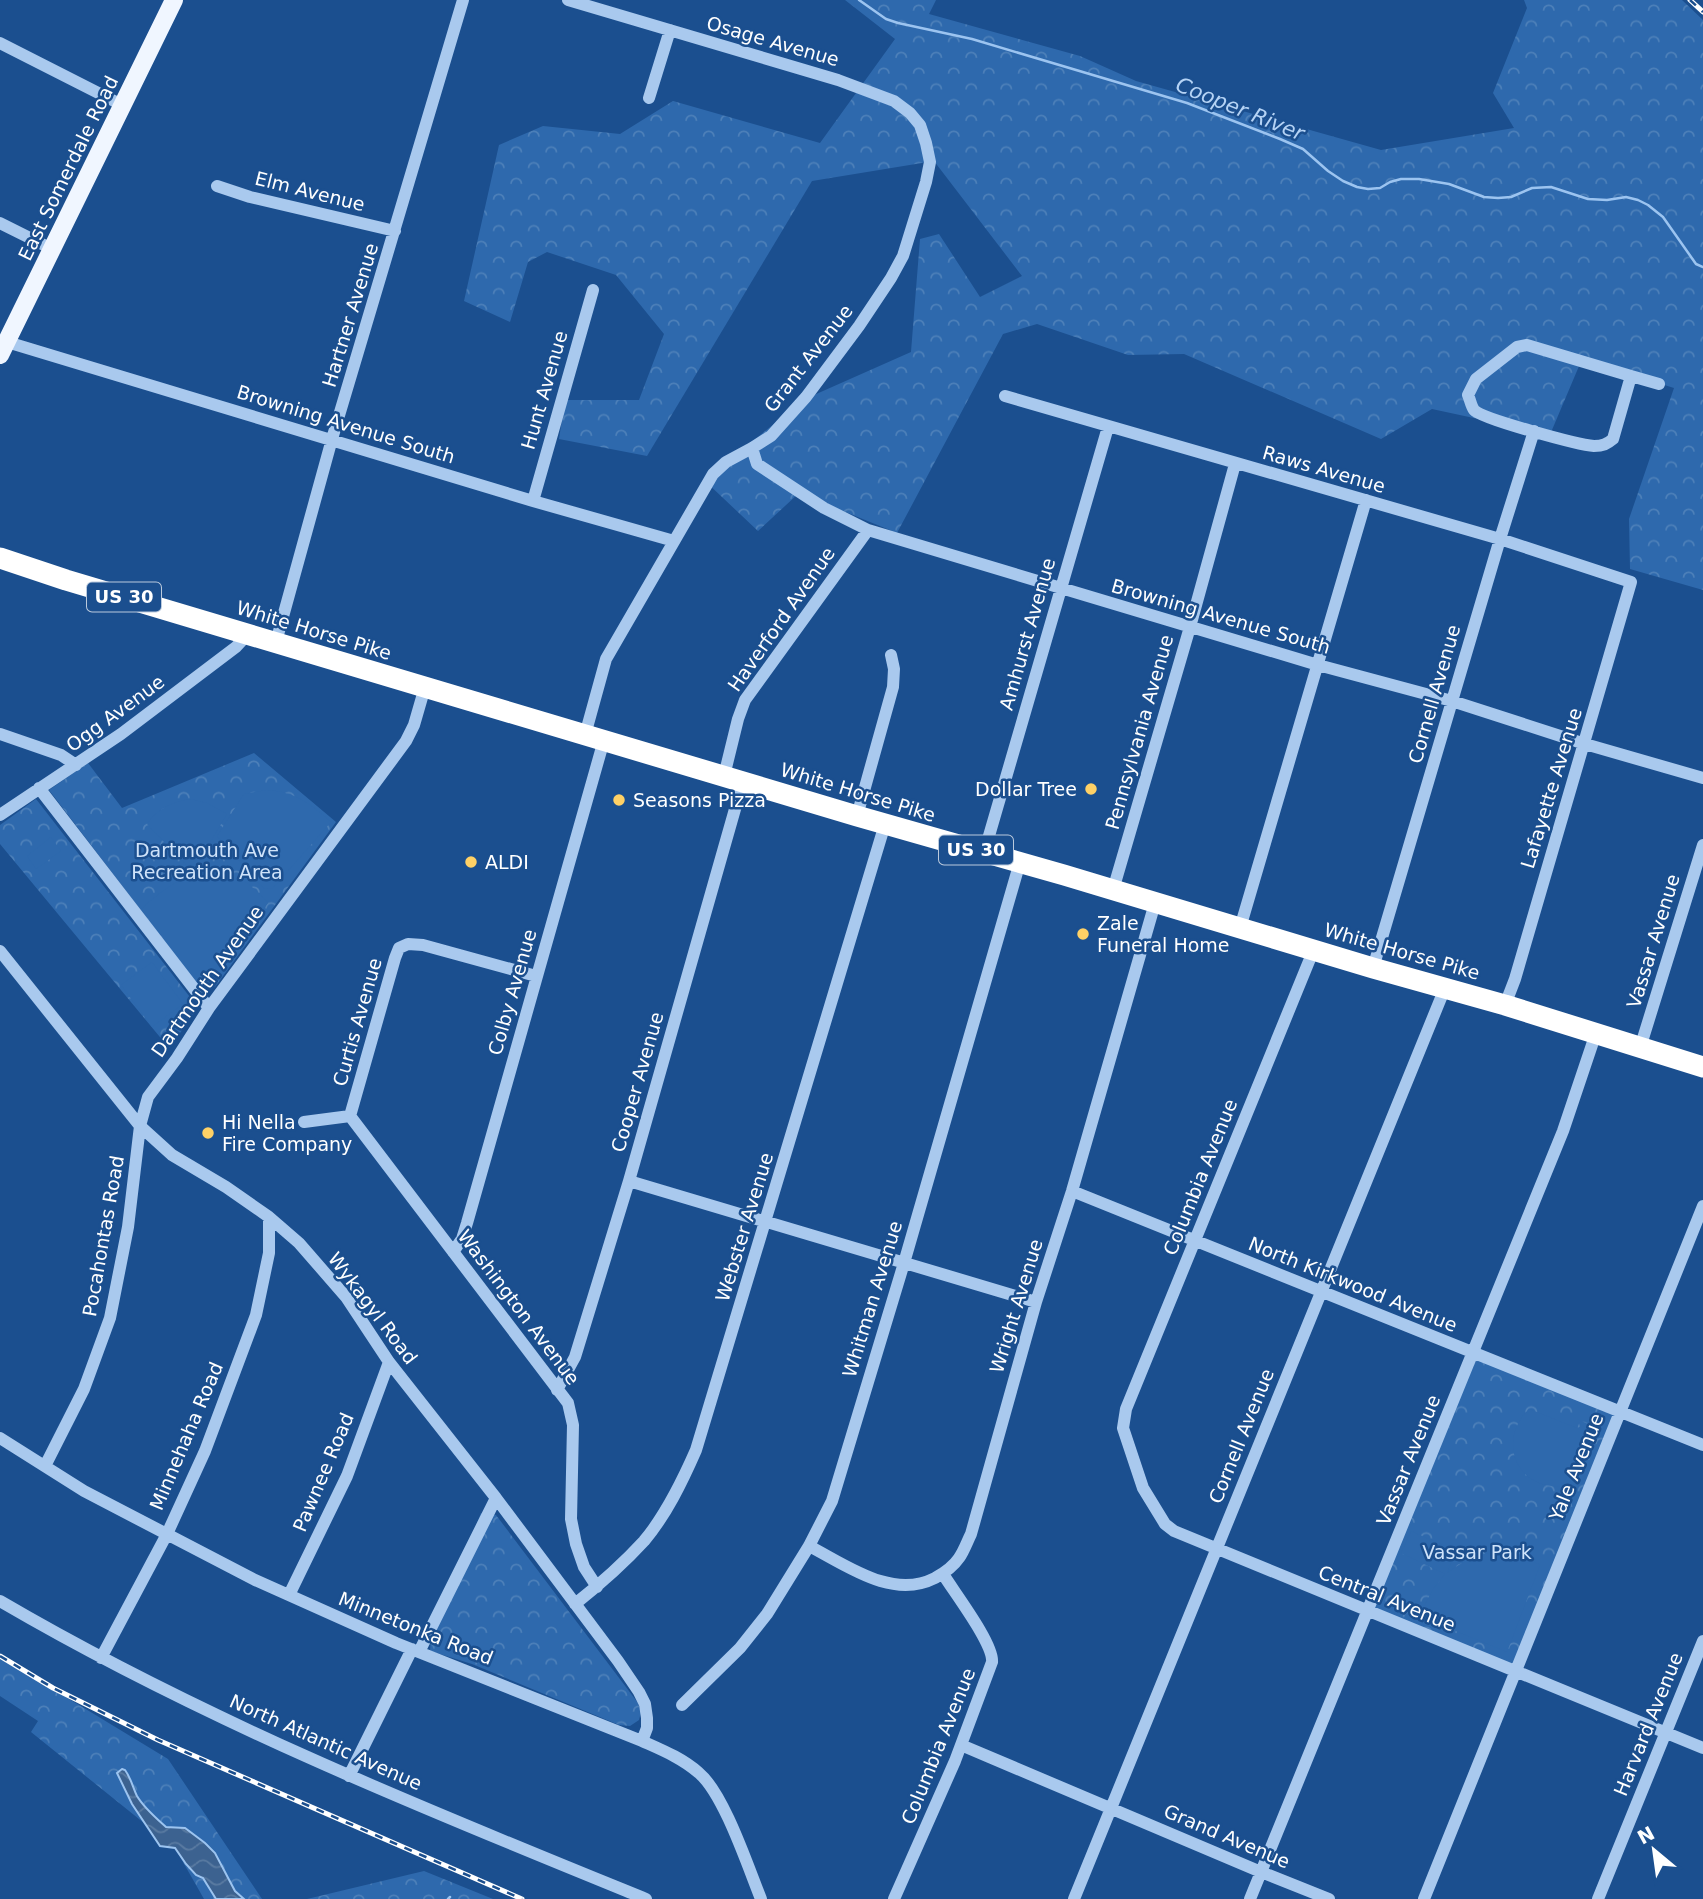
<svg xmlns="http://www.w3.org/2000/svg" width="1703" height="1899" font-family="'DejaVu Sans',sans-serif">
<defs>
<pattern id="forest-crowns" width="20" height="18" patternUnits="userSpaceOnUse" patternTransform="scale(1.75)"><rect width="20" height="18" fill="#2e69ad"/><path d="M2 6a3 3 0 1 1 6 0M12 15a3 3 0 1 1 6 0" fill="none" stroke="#4d80b9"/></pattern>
<pattern id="water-waves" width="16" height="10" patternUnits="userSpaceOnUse" patternTransform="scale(1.75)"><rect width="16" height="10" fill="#3c6290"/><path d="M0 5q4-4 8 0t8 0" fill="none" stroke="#597aa1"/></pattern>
</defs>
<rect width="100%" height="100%" fill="#1b4f8f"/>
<path fill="url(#forest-crowns)" d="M845,0H936L929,14L1080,56L1136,81L1381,150L1514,128L1493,93L1527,8L1524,0H1682L1703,20V590L1630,569L1629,519L1674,388L1582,359L1549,437L1534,431L1432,409L1381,439L1184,354L1128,355L1037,324L1003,334L897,533L799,493L758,531L704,480L805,399L911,352L920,239L939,234L980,297L1022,276L934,161L812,181L647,456L559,439L565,400H639L664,334L616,275L547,252L528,262L510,322L464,301L499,145L543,126L620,134L673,101L820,143L895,39Z
M254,753L336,822L215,987L206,989L198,985L49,790L88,763L122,808Z
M36,799L193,1001L194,1014L169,1048L0,844V825Z
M1473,1353L1619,1411L1516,1670L1367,1611Z
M481,1513L496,1515L499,1519L638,1703L641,1712L639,1720L630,1726L619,1725L472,1664L430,1651L431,1637Z
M0,1657L168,1759L262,1899H204L175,1848L31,1732L38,1721L0,1696Z
M424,1871L493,1899H307Z"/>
<path fill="#2e69ad" d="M266,790C294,791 311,804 331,822L273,888L264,889L217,836L244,794Z
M190,799L207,803L227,814L196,866L188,867L147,824C157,809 172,802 190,799Z
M51,837L61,851L36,869L27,856Z
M198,871C232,870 246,878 268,903L210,981L197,983L141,909C158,893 176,881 198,871Z
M152,962L183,1004L152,1027L121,985Z
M1529,1409L1577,1428L1580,1427L1579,1423L1581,1421L1588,1424L1592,1437L1588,1443L1585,1439L1582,1440L1562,1487C1551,1486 1539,1485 1530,1478C1506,1460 1509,1428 1529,1409Z
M1411,1531L1456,1551L1447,1573C1478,1550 1505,1545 1540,1565L1507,1652L1419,1616L1433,1589L1445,1574L1401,1553Z"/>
<path fill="url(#water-waves)" stroke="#9cc4f0" stroke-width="2" d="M122,1769L125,1770C131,1778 133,1788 137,1796C144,1808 156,1818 166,1827L185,1828L205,1843L215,1853L235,1891L244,1899H216L203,1878L196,1875L186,1864L175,1848L160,1846L132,1804L117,1773Z"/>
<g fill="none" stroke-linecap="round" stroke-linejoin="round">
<path stroke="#9cc4f0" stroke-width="2.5" d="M859,0L886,19L898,23L972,39L1187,103L1280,139L1303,149L1328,171L1343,181L1357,187L1368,189L1380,188L1390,182L1401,179H1419L1449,184L1484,197L1498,198L1511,197L1532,188L1551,187L1588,199L1607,200L1626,197L1638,200L1648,205L1663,217L1696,264L1703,267
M448,1899L450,1897"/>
<path stroke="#a9c9ee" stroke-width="12" d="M568,0L838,80L894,101L910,113L920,125L926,143L930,162L926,182L903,256L891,278L859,326L806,397L771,436L752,448L726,462L713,474L606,659L585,735
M0,43L122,105
M649,98L670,30
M217,186L250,197L395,231
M0,223L52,249
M7,342L533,501L674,541
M1527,345L1631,376L1613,439C1607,444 1603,446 1594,446C1579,445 1482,419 1474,410C1471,406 1470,399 1468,395L1476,379L1517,347Z
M1631,376L1659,384
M1005,396L1500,539L1631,582L1515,979L1505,1005
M752,448L757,464L824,508L868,530L1318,665L1452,701L1585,744L1703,778
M533,501L593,290
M276,642L332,439L463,0
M0,734L61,755L76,765
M724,776L738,719L745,700L868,530
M39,788L209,1008
M0,815L121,734L236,647L248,634
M857,816L893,687L894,669L891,655
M984,853L1108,427
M1113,890L1190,627L1235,464
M1240,928L1366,500
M1314,949L1126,1409L1123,1428L1143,1488L1165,1524L1174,1531L1703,1748
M0,951L140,1126L172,1155L226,1187L269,1217L299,1243L346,1297L389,1362L496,1498L618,1661L639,1692L645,1704L647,1718V1728L642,1741
M1373,968L1500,539L1534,431
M1640,1048L1703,845
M350,1116L568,1403L573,1425L571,1519L576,1544L584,1567L597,1587
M350,1116L395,958L399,948L408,944L423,945L536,976
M304,1122L350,1116
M629,1181L1036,1302
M1072,1191L1703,1445
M453,1252L462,1239L467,1223L604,740
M557,1390L575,1357L629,1181L743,781
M0,1438L84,1491L255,1580L396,1643L642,1741C662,1750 682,1758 699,1773C724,1794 748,1867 761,1899
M45,1466L84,1389L110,1318L128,1227L140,1126L148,1097L177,1058L209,1008L406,741L414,725L425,687
M809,1546C846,1565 892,1600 935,1578C944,1573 953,1567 959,1558C964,1551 967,1542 971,1534L1036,1302L1072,1191L1155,903
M289,1595L347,1476L389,1362
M0,1601C205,1721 427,1810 646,1899
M575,1604C599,1585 623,1564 644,1541C666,1515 682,1482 696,1450L885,824
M419,1652L496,1498
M101,1658L167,1534L205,1451L256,1315L269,1253V1217
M682,1705L740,1648L767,1614L809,1546L832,1501L904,1263L1020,862
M961,1745L1261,1872L1329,1899
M349,1776L412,1649
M894,1899L955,1761L992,1662C994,1644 954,1592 943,1574
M1074,1899L1445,988
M1250,1899L1563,1131L1596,1033
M1424,1899L1703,1206
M1598,1899L1703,1641"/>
<path stroke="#f0f6ff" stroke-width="18" d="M0,355L174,0"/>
<path stroke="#fff" stroke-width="21" d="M0,558L66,580L857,816L1064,875L1373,968L1505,1005L1703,1067"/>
<g stroke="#fff" stroke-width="5">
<path id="rail" d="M1690,0L1703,12
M0,1656L53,1688L158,1740L522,1899"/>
</g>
<use href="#rail" stroke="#1b4f8f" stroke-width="2.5" stroke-dasharray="8" stroke-linecap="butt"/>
</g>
<g fill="#ffd166" stroke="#1b4f8f" stroke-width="2.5">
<circle cx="1091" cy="789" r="7"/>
<circle cx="619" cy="800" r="7"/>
<circle cx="471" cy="862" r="7"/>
<circle cx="1083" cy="934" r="7"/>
<circle cx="208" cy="1133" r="7"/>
</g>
<g text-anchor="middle" stroke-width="5" stroke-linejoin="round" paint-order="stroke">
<g fill="#1b4f8f" stroke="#bbcadd" stroke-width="2">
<rect x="87" y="582.5" width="74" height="29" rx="5"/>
<rect x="939" y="835.5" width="74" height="29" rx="5"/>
</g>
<g font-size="18" font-weight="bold" fill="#fff">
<text x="124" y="603">US 30</text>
<text x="976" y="856">US 30</text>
</g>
<g font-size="19" fill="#fff" stroke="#1b4f8f">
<text transform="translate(773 41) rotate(16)" y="7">Osage Avenue</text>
<text transform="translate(68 168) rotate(-64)" y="7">East Somerdale Road</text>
<text transform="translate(310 191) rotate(14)" y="7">Elm Avenue</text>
<text transform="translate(350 315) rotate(-73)" y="7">Hartner Avenue</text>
<text transform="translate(808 358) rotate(-52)" y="7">Grant Avenue</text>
<text transform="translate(544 390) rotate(-74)" y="7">Hunt Avenue</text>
<text transform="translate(346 424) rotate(17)" y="7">Browning Avenue South</text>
<text transform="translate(1324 469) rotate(16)" y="7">Raws Avenue</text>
<text transform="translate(1221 616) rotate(16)" y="7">Browning Avenue South</text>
<text transform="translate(781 619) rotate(-55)" y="7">Haverford Avenue</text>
<text transform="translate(314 630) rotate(17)" y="7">White Horse Pike</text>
<text transform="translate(1027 634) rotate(-74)" y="7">Amhurst Avenue</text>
<text transform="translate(1434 694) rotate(-74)" y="7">Cornell Avenue</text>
<text transform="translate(115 713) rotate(-36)" y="7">Ogg Avenue</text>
<text transform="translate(1139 732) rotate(-74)" y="7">Pennsylvania Avenue</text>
<text transform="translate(1551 788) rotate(-73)" y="7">Lafayette Avenue</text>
<text transform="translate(858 792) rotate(17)" y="7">White Horse Pike</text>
<text transform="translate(1653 941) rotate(-73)" y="7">Vassar Avenue</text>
<text transform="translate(1402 951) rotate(16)" y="7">White Horse Pike</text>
<text transform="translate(207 981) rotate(-55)" y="7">Dartmouth Avenue</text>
<text transform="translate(512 992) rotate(-74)" y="7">Colby Avenue</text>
<text transform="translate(357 1022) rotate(-74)" y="7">Curtis Avenue</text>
<text transform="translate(637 1082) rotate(-74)" y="7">Cooper Avenue</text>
<text transform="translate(1200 1177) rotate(-68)" y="7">Columbia Avenue</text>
<text transform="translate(744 1227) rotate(-73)" y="7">Webster Avenue</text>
<text transform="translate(103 1236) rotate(-80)" y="7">Pocahontas Road</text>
<text transform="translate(1353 1284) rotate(22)" y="7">North Kirkwood Avenue</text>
<text transform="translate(872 1299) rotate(-73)" y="7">Whitman Avenue</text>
<text transform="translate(1016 1306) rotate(-73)" y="7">Wright Avenue</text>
<text transform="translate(519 1307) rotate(53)" y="7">Washington Avenue</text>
<text transform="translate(373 1308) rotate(53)" y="7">Wykagyl Road</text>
<text transform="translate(186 1436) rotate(-67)" y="7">Minnehaha Road</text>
<text transform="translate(1241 1436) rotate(-68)" y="7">Cornell Avenue</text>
<text transform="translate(1408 1460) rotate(-68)" y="7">Vassar Avenue</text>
<text transform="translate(1576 1467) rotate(-68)" y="7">Yale Avenue</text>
<text transform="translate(323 1472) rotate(-67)" y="7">Pawnee Road</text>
<text transform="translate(1387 1598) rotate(22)" y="7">Central Avenue</text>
<text transform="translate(416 1628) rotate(22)" y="7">Minnetonka Road</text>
<text transform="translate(1648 1724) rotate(-68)" y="7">Harvard Avenue</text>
<text transform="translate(326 1742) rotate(24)" y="7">North Atlantic Avenue</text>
<text transform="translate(938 1746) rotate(-68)" y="7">Columbia Avenue</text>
<text transform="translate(1227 1836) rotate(23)" y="7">Grand Avenue</text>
</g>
<g font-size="19" fill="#fff" stroke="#1b4f8f" text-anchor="start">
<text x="1077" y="796" text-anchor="end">Dollar Tree</text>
<text x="633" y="807">Seasons Pizza</text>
<text x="485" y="869">ALDI</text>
<text x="1097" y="930">Zale<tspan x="1097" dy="22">Funeral Home</tspan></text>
<text x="222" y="1129">Hi Nella<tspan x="222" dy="22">Fire Company</tspan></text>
</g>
<g font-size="19" fill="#cfe3fa" stroke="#1b4f8f">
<text x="207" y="857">Dartmouth Ave<tspan x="207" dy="22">Recreation Area</tspan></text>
<text x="1477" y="1559">Vassar Park</text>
</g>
<g font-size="21" font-style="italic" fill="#b5d3f5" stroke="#1b4f8f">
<text transform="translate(1240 109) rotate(22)" y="7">Cooper River</text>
</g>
</g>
<g transform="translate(1654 1850) rotate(331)" stroke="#1b4f8f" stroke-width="5" paint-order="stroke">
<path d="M0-5L12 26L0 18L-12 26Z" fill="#ffffff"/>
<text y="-10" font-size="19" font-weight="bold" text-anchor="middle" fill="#ffffff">N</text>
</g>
</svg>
